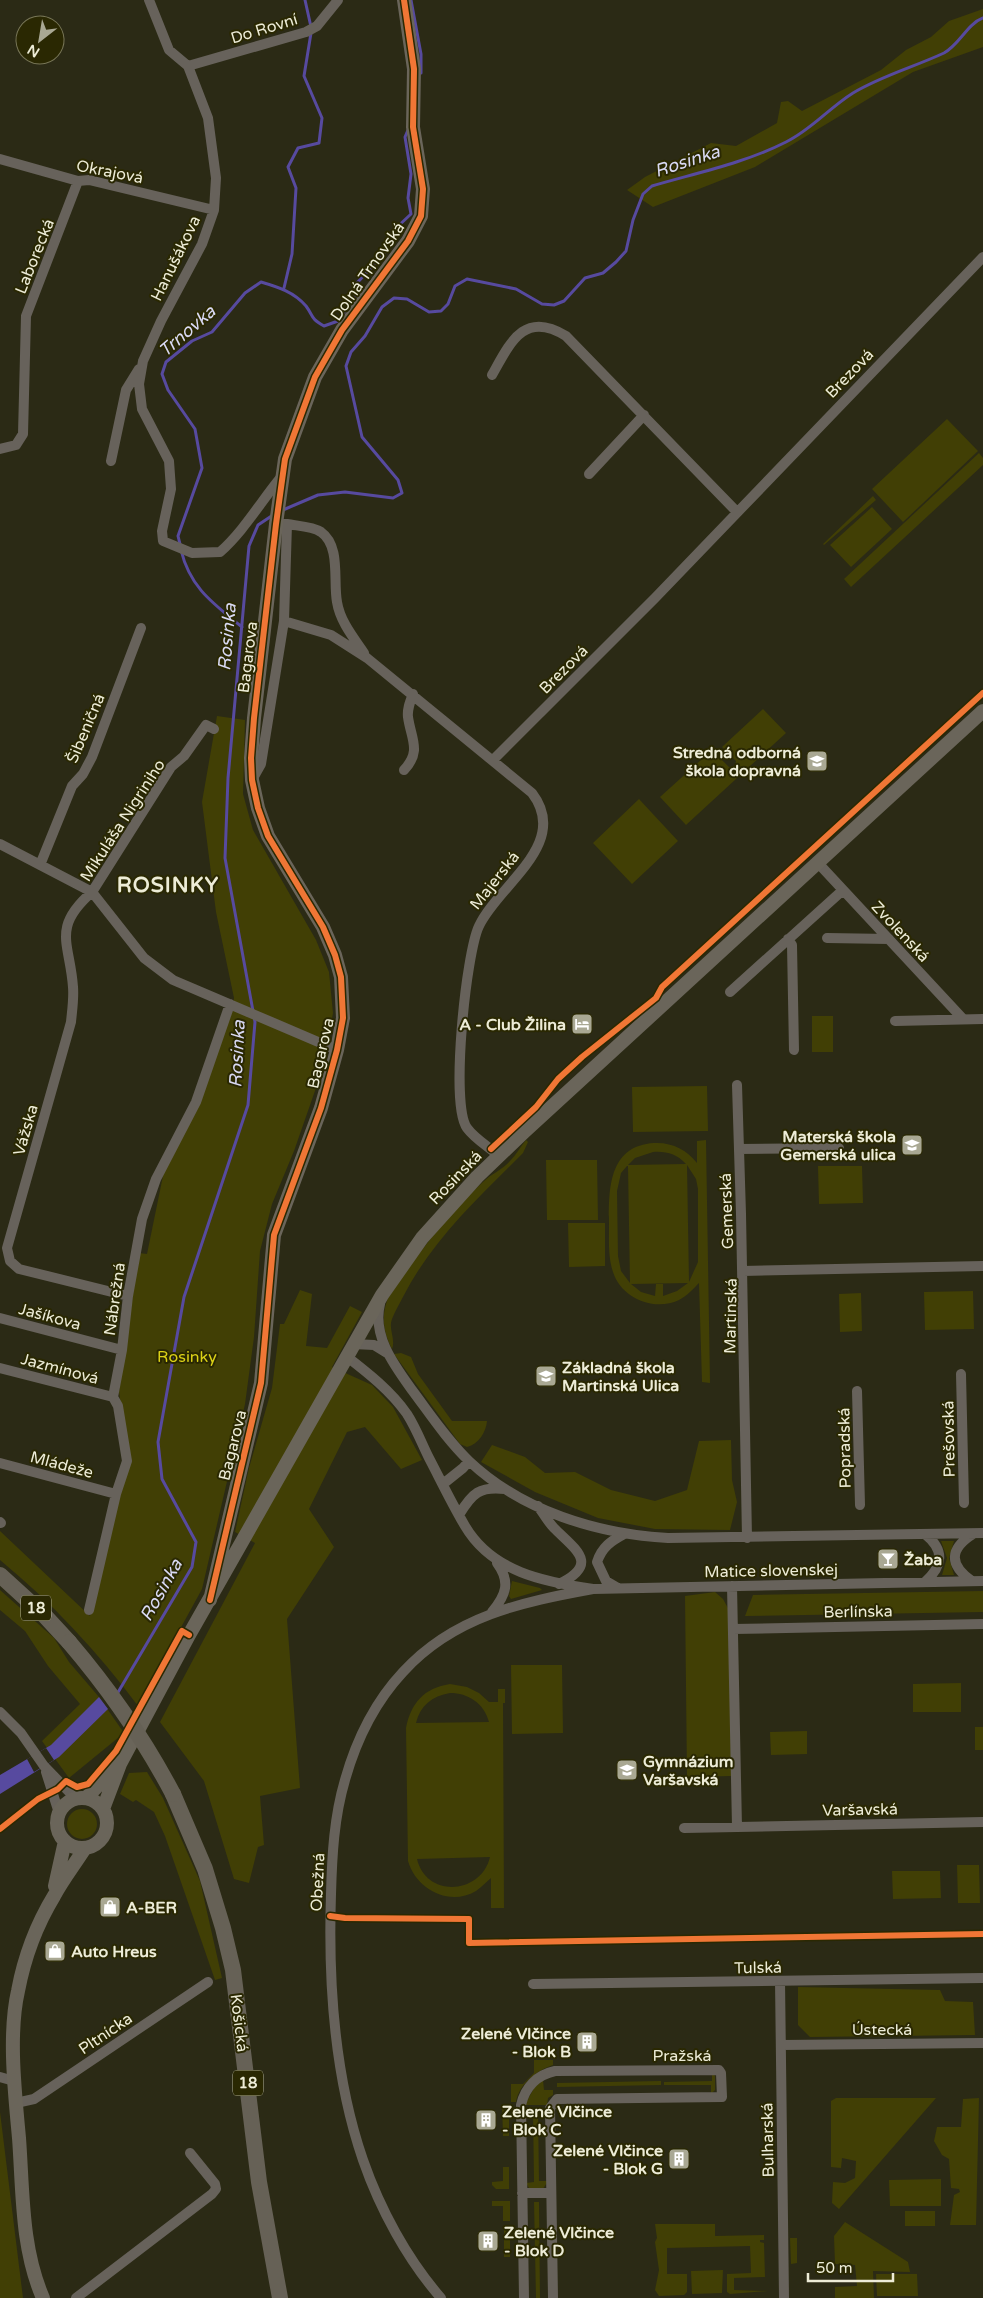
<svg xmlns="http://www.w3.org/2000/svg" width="983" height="2298" font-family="'Varela Round',sans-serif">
<rect width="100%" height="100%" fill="#2b2a15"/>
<path fill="#413f05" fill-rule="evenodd" d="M983,9V47L913,72L755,167L653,207L627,190L645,177L711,143L736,146L777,123L781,102L788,101L802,111L881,70L906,50L931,37L949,21Z
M947,419L978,451L903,522L872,489Z
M979,453L983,458V465L851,587L844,579Z
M873,496L876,500L824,545L823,544Z
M872,507L892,529L851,567L830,545Z
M763,709L786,733L686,825L660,797L712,750L729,767L735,766L736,761L722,747Z
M217,716L245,720L243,794L253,830L316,940L329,972L333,1013L324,1065L294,1151L272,1204L260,1251L254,1337L245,1404L202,1589L138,1706C98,1652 52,1603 0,1560V1531L90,1616L115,1508L129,1460L119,1392L139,1253L147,1254L164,1171L230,1018L234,998L216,912L202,802Z
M639,799L678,841L632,884L593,843Z
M812,1016H833V1052H812Z
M707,1086L708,1131L633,1132L632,1087Z
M526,1140L528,1142L523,1153C479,1197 433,1239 404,1295C400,1303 395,1311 392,1319C388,1329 396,1339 392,1349C383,1331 381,1316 388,1298C416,1256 446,1216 483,1182C491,1174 502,1170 510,1161C516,1155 520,1147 526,1140Z
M706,1140L710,1382V1383L702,1382L699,1283C693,1289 687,1296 679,1300C654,1312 621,1298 613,1272C608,1257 609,1241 609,1226C609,1192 607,1146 654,1143C672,1142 687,1150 697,1163V1141ZM653,1152C666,1151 677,1154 686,1164L628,1165L635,1158ZM687,1165L696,1179L698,1189V1262L689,1282ZM627,1166H628L630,1283L621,1271L618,1256L617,1191L621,1173ZM688,1283L677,1291L663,1296V1284H656L655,1296L641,1292L631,1284Z
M546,1160H597L598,1220H547Z
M818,1166H862L863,1203L819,1204Z
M568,1223H605V1266L569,1267Z
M300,1290L312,1294L306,1346L327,1348L350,1306L362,1312L332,1367L372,1385L393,1407L422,1460L401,1469L365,1427L347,1432L309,1509L334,1547L287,1619L300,1788L260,1796L264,1845L258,1847L249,1883L234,1879L204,1781L160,1722L255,1543L235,1532L249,1468L272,1388L280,1324H284Z
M973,1291L974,1329L925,1330L924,1292Z
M861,1293L862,1331L840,1332L839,1294Z
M401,1353L411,1357L418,1374L452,1421H487C486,1432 479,1444 467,1447L460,1444L394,1354Z
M731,1440L732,1480L737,1502L730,1530L655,1529L598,1518L535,1492L481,1462L492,1445L525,1457L545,1473L575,1472L611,1490L655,1501L687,1490L699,1441Z
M941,1541H954L949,1558L954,1575H942L947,1558Z
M512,1581L540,1588L542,1590L511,1599L509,1596Z
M0,1590L54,1638L69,1662L99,1697L124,1733L69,1778L42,1741L80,1704L48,1666L25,1631L0,1610Z
M983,1591V1612L745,1616L753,1595Z
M715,1592L723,1599L729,1610L732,1776L687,1777L685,1596Z
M511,1665H562L563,1733L512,1734Z
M961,1683V1712H913V1684Z
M450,1684L467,1687L479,1693L489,1702H498V1689H505V1703H503L504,1908H491V1878C486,1882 482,1887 476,1891C449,1907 416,1889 408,1861L406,1728C411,1703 424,1688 450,1684ZM450,1693C468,1693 484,1703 489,1722L416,1723C420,1706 432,1696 450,1693ZM490,1857C481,1895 426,1898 417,1859Z
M975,1727H983V1750H975Z
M807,1731V1754L771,1755L770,1732Z
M147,1772L163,1798L200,1881L222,1978L215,1980L165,1836L154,1812L136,1800L133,1802L120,1794L129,1773Z
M67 1824a15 15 0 1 1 30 0a15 15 0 1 1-30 0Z
M957,1865H979L980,1903H958Z
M892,1871H940L941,1898L893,1899Z
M798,1987L940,1990L945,2001L973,2002L975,2035L810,2037L798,2025Z
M534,2060H553V2065C536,2071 519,2084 516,2102H511V2084H523L534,2073Z
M712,2072L715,2076V2090L711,2094V2085H664V2082L712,2081Z
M543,2080L544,2090H553V2095L548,2098L547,2105H525L534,2088Z
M661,2081V2085L557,2087V2083Z
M836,2098H936L839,2209L832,2203L833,2182L845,2183L855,2178L856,2161L842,2158L841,2168L831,2167V2101Z
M979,2098L976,2225H950L954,2195L960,2192L959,2189L951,2188L949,2159L942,2155L934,2141L937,2127H961L963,2099Z
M502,2104H509V2136H503Z
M533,2109H538L539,2181H548L543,2189L529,2188L526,2183L534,2182Z
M0,2111V2112L23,2298H0Z
M503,2167H509V2189H496L492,2185V2182L503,2181Z
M941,2179V2206H890L889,2180Z
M492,2201H510V2221H503V2206H492Z
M534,2202H539L540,2298H536Z
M905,2211H935V2226H905Z
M845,2222L908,2262L910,2272L873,2271L874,2298H835V2287L857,2286L855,2265L835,2264L834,2236Z
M655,2224H715V2236L764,2235V2240H760V2242L764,2243L765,2277L734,2278V2290L768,2291L730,2294L727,2292V2274L751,2273L750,2246L667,2248V2274H687V2292L684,2295L659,2296L655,2290L659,2270L655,2242L657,2238Z
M504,2225H510V2257H504Z
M790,2238H797V2263L791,2264Z
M723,2270L722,2293L692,2294L691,2271Z
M876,2274H917L918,2296H877Z"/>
<path fill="#574a9f" d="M99,1697L108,1709L59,1757L0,1794V1775L51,1745Z"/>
<path fill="#2b2a15" d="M46,1748L54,1760L34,1772L27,1759Z"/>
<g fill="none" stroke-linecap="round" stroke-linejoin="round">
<path stroke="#574a9f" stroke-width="3" d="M305,0L311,27
M411,0L421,54V73
M284,288L292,254L296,188L288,167L298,148L319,143L322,118L304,76L311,33
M283,510L318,495L345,492L393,498L402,493L398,480L362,437L346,366L351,352L365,336L382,307L394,298L407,299L429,312L441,311L448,304L455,286L467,279L516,289L542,304L554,305L564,301L585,278L603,273L616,262L626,251L633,220L643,194L652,186C696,173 745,163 786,142C811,130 829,108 853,93C881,76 914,67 944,53C960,44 967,24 983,18
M180,544L178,536L202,468L195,429L168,390L162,374L166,362L192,341L212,332L245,293L261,282C278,287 294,292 306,306C314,317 310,318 324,326L338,321L355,297L356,284L384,254L394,230L411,214L408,198L411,174L405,137L408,130
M181,550C190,588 214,604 242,627
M117,1694L192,1567L196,1542L162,1479L158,1442L184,1297L248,1105L255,1022L225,858L228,778L249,546L258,525L273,515"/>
<path stroke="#67625b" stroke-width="10" d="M149,0L169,50L188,66L208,118L216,178L214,210L202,244L161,321L143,361L139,384L142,409L169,461L171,489L162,531L163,541L192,553L220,552C244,531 261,501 282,476
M188,66L306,32L317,26L338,0
M0,159L78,181L89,180L214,210
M492,375C510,343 524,310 566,336L736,511
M0,449L16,445L23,434L26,316L78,181
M111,461L126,390L139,369
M589,474L644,415
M287,524C297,526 312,526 321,532C341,546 333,581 337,602C340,621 353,637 364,653
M284,621L331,635L367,658L532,793C571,844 498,885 479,926C466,953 450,1105 467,1128C475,1139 489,1147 499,1156
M493,760L655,598L983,257
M404,770C422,751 411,739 408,717C407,709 410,702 413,694
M252,780L261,764L284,621L287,524H276
M0,844L92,892L144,958L173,980L337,1050
M818,863L963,1019
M40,865L72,786L83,774L92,757L141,628
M827,938L889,939
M788,939L792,945L794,1050
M730,992L843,890
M895,1021L983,1019
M737,1085L741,1214L747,1538
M739,1149L839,1148
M743,1271L983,1266
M128,1296L19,1269L10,1261L7,1248L71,1022C72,1011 74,999 73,987C70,943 51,928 92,892L171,767L184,756L206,725L214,729
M380,1304C372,1336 394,1365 412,1390C430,1414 447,1440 469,1461C522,1511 597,1534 668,1538L983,1533
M0,1318L122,1350
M353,1344L374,1345L387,1353
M346,1356C368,1373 391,1391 407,1414C416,1428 422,1444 429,1458C441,1481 452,1504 465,1526C492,1572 544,1582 593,1589L983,1581
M0,1368L113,1397
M961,1374L964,1503
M857,1391L860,1505
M0,1463L116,1494
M443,1484L463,1468L469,1461
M538,1506C543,1513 548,1522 554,1528C576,1550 600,1564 559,1584
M459,1515C472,1493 480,1486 505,1489
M0,1522L1,1523
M925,1534C945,1550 943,1566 925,1582
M972,1581C949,1565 949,1549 973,1534
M732,1586L737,1827
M618,1588L606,1581L597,1562C602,1547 611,1541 624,1534
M89,1610L116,1494L127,1461L118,1406L113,1397L122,1350L128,1296L142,1219L156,1179L196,1102L230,1004
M492,1612C506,1595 511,1582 497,1563
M733,1629L983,1624
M0,1712L21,1733L44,1766L76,1799
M46,1772L59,1813
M684,1828L983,1822
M780,1981L784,2298
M533,1984L983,1978
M781,2045L983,2043
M0,2077L14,2081
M16,2103L34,2099L208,1982
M522,2193H551
M76,2298L212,2194L216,2189L215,2184L190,2153
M441,2298C407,2259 380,2209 363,2160C334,2076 328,1983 331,1894C332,1856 334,1817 345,1780C356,1741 375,1702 403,1672C454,1616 522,1602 593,1589
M524,2298L521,2105C525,2087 537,2075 555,2071L719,2070L721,2073L722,2097L557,2099L550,2108L553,2298"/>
<path stroke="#6a655a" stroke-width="14" d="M210,1600L261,1383L274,1235L321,1108L337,1050L343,1018L341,977L335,955L323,927L268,836L258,808L252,780L251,758L254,718L276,524L285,459L315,377L342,330L408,241L421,216L423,189L413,127L414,69L404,0
M86,1798L117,1766
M57 1823a25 25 0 1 1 50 0a25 25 0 1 1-50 0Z
M103,1809L120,1764L189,1635L382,1295L422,1238L477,1177L524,1132L983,711
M55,1886L65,1841
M43,2298C21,2248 23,2191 19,2138C15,2093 8,2035 18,1991C24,1959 37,1924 54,1896C63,1879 75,1864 85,1848"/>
<path stroke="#666156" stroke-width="16" d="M0,1575L45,1616L69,1642
M173,1794L205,1869L223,1928L233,1970L259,2182L280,2298"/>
<path stroke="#666156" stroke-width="16" d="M69,1642C110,1690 144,1739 173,1794"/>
<g stroke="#2a2802" stroke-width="9">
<path id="cycleway" d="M491,1149L536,1107L558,1079L582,1057L646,1006L656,998L662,987L983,693
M210,1600L261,1383L274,1235L321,1108L337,1050L343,1018L341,977L335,955L323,927L268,836L258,808L252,780L251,758L254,718L276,524L285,459L315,377L342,330L408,241L421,216L423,189L413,127L414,69L404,0
M0,1829L38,1799L58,1789L66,1781L77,1787L88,1784L116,1751L182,1631L189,1635
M330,1916L345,1918L469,1919V1943L983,1934"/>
</g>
<use href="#cycleway" stroke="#f07635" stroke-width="6"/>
</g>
<defs>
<g id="school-square" transform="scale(1.125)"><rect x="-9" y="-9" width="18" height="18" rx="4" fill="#a9a893" stroke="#2a2802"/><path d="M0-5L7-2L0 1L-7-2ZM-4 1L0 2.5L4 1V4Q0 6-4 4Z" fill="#fff"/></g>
<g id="hotel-square" transform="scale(1.125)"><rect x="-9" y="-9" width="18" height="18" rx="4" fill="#a9a893" stroke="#2a2802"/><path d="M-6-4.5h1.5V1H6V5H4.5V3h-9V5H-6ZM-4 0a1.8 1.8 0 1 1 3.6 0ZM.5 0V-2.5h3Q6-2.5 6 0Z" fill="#fff"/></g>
<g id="bar-square" transform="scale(1.125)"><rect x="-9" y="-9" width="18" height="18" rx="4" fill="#a9a893" stroke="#2a2802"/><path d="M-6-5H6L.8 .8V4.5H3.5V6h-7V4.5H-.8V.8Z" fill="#fff"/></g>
<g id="shop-square" transform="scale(1.125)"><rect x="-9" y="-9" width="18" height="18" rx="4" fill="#a9a893" stroke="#2a2802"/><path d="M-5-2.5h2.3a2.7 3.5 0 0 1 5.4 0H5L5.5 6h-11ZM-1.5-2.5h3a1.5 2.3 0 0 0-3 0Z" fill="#fff"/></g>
<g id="building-square" transform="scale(1.125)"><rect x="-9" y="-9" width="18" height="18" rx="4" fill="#a9a893" stroke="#2a2802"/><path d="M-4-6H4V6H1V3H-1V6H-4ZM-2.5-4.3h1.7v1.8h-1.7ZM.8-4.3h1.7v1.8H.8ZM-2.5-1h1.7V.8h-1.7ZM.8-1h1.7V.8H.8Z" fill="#fff"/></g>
</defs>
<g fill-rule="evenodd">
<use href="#school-square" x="817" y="761"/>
<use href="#hotel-square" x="582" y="1024"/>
<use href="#school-square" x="912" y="1145"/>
<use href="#school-square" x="546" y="1376"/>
<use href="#bar-square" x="888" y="1559"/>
<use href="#school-square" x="627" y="1770"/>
<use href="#shop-square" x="110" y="1907"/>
<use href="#shop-square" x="55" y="1951"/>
<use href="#building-square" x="587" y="2042"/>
<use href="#building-square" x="486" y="2120"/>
<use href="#building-square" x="679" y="2159"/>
<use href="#building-square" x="488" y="2241"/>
</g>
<g text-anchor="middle" stroke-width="4" stroke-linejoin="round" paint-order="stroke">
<g fill="#2a2802" stroke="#b2b197" stroke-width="1">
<rect x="21" y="1595.5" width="30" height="25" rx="4"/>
<rect x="233" y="2070.5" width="30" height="25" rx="4"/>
</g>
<g font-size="15" font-weight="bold" fill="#edecd7">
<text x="36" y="1613">18</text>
<text x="248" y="2088">18</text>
</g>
<g font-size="16" fill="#edecd7" stroke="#2a2802">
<text transform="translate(264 28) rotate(-17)" y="6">Do Rovní</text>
<text transform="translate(110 171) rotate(11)" y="6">Okrajová</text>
<text transform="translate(34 256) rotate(-68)" y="6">Laborecká</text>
<text transform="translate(175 258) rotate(-64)" y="6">Hanušákova</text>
<text transform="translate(367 271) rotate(-55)" y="6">Dolná Trnovská</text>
<text transform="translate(849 373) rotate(-46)" y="6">Brezová</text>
<text transform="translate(247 657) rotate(-83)" y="6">Bagarova</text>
<text transform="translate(563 669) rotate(-45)" y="6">Brezová</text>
<text transform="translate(85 728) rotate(-67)" y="6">Šibeničná</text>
<text transform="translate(122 820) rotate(-57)" y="6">Mikuláša Nigriniho</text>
<text transform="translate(494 880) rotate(-52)" y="6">Majerská</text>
<text transform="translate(901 931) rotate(47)" y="6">Zvolenská</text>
<text transform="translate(320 1053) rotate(-77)" y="6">Bagarova</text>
<text transform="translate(25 1130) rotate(-74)" y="6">Vážska</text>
<text transform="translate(455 1177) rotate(-46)" y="6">Rosinská</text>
<text transform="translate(726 1211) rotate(-92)" y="6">Gemerská</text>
<text transform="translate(114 1299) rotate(-82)" y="6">Nábrežná</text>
<text transform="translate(50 1316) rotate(15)" y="6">Jašíkova</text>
<text transform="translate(730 1316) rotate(-89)" y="6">Martinská</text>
<text transform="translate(60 1368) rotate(15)" y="6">Jazmínová</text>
<text transform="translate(948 1439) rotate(-91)" y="6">Prešovská</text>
<text transform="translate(232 1445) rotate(-76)" y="6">Bagarova</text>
<text transform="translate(844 1448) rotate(-91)" y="6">Popradská</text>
<text transform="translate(62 1464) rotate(15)" y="6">Mládeže</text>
<text transform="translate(771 1570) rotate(-1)" y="6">Matice slovenskej</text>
<text transform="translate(858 1611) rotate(-1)" y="6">Berlínska</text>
<text transform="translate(860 1809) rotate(-1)" y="6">Varšavská</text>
<text transform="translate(317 1882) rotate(-87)" y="6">Obežná</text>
<text transform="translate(758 1967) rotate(-1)" y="6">Tulská</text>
<text transform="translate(240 2023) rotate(83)" y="6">Košická</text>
<text x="882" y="2035">Ústecká</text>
<text transform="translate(105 2033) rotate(-34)" y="6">Pltnícka</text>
<text x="682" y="2061">Pražská</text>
<text transform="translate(767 2140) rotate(-91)" y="6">Bulharská</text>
</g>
<g font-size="16" font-weight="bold" fill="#edecd7" stroke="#2a2802" text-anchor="start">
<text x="801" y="758" text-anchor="end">Stredná odborná<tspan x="801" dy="18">škola dopravná</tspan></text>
<text x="566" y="1030" text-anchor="end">A - Club Žilina</text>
<text x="896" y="1142" text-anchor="end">Materská škola<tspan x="896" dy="18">Gemerská ulica</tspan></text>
<text x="562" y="1373">Základná škola<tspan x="562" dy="18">Martinská Ulica</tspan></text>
<text x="904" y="1565">Žaba</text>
<text x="643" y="1767">Gymnázium<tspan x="643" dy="18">Varšavská</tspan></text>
<text x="126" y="1913">A-BER</text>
<text x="71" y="1957">Auto Hreus</text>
<text x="571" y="2039" text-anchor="end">Zelené Vlčince<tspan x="571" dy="18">- Blok B</tspan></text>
<text x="502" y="2117">Zelené Vlčince<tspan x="502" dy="18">- Blok C</tspan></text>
<text x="663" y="2156" text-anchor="end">Zelené Vlčince<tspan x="663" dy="18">- Blok G</tspan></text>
<text x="504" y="2238">Zelené Vlčince<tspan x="504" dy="18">- Blok D</tspan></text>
</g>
<g font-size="16" fill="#dcd217" stroke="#2a2802">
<text x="187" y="1362">Rosinky</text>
</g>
<g font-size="18" font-style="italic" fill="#d9d9f3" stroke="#2a2802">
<text transform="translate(687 161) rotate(-18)" y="6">Rosinka</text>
<text transform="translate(187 331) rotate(-41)" y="6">Trnovka</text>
<text transform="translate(227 637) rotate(-85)" y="6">Rosinka</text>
<text transform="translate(237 1054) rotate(-87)" y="6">Rosinka</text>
<text transform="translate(161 1590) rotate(-61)" y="6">Rosinka</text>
</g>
<g font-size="21" font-weight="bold" letter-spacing="1" fill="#edecd7" stroke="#2a2802">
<text x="168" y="892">ROSINKY</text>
</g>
</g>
<g transform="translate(40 40) rotate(211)"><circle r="24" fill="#2a2802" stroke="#787657"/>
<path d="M0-4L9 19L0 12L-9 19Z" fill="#a9a893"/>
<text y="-8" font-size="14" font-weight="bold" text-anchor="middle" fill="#edecd7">N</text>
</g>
<path d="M808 2273v8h85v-8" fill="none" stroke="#edecd7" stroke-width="2.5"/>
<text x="816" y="2273" font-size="15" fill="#edecd7" stroke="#2a2802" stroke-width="4" paint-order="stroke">50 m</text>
</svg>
